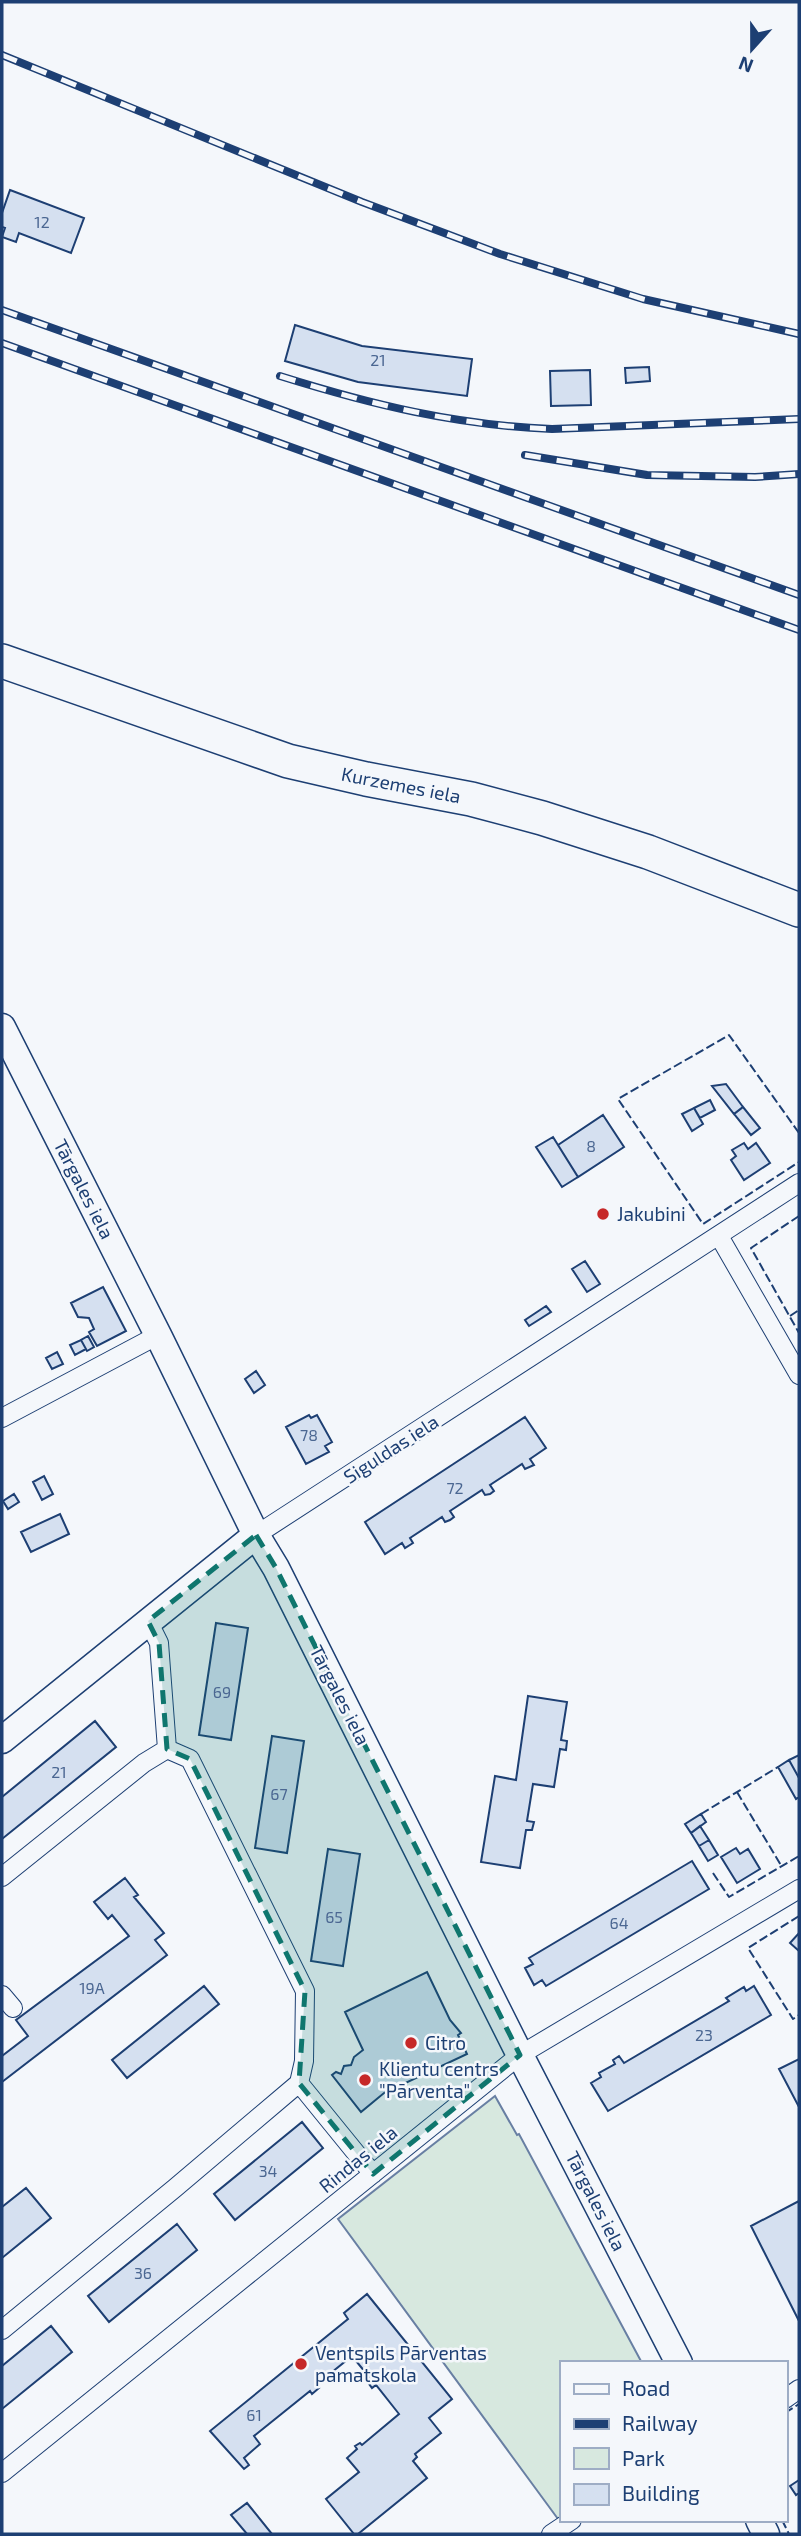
<svg xmlns="http://www.w3.org/2000/svg" width="801" height="2536" font-family="'Exo 2',sans-serif">
<rect width="100%" height="100%" fill="#f4f7fb"/>
<path fill="#d7e8df" stroke="#687fa3" stroke-width="2" d="M495,2096L517,2135L519,2134L642,2363H561V2517L558,2519L338,2219Z"/>
<path fill="#d5e0f0" stroke="#1d3f73" stroke-width="2" d="M10,190L84,218L71,253L19,233L16,242L2,237L5,228L2,227V213Z
M295,325L362,346L472,359L467,396L358,382L285,361Z
M649,367L650,381L626,383L625,368Z
M590,370L591,405L551,406L550,371Z
M726,1084L743,1107L734,1114L712,1086Z
M710,1100L715,1110L700,1118L694,1108Z
M743,1107L760,1128L751,1135L734,1114Z
M694,1108L703,1124L692,1131L682,1114Z
M603,1115L624,1147L578,1177L558,1145Z
M553,1137L578,1177L562,1187L536,1147Z
M744,1143L748,1149L756,1143L770,1163L744,1180L731,1160L736,1156L732,1150Z
M585,1261L600,1284L587,1292L572,1269Z
M103,1287L126,1331L97,1346L89,1332L94,1329L89,1318L78,1317L71,1303Z
M546,1306L551,1312L529,1326L525,1320Z
M88,1336L94,1347L87,1351L81,1340Z
M81,1340L86,1349L75,1355L70,1345Z
M57,1352L63,1364L52,1369L46,1358Z
M256,1371L265,1385L254,1393L245,1379Z
M309,1415L311,1418L317,1415L332,1442L325,1446L329,1452L306,1464L286,1427Z
M525,1417L546,1448L530,1459L534,1465L525,1469L522,1464L490,1485L494,1491L490,1494L485,1495L482,1490L450,1511L454,1517L450,1520L445,1522L442,1517L410,1538L413,1543L405,1548L402,1543L385,1554L365,1522Z
M44,1476L53,1494L42,1500L33,1482Z
M14,1494L19,1502L8,1509L3,1501Z
M60,1514L69,1534L31,1552L21,1532Z
M216,1623L248,1628L231,1740L199,1735Z
M528,1696L567,1702L561,1740L567,1741L566,1750L560,1749L554,1787L533,1784L527,1821L534,1822L532,1830H526L520,1868L481,1862L495,1776L516,1780Z
M95,1721L116,1747L2,1839V1797Z
M272,1736L304,1741L287,1853L255,1848Z
M799,1755V1778L789,1760Z
M789,1760L799,1778V1797L796,1799L778,1767Z
M701,1814L706,1822L691,1833L685,1824Z
M700,1826L709,1840L699,1846L691,1833Z
M709,1840L718,1855L708,1861L699,1846Z
M736,1848L740,1854L748,1849L760,1869L737,1883L721,1857Z
M328,1849L360,1854L343,1966L311,1961Z
M692,1861L709,1889L546,1986L542,1980L534,1985L525,1968L533,1964L529,1958Z
M125,1878L138,1895L134,1897L164,1933L155,1940L167,1955L2,2082V2056L28,2036L16,2020L129,1936L112,1915L108,1919L94,1902Z
M799,1933V1951L790,1943Z
M427,1972L450,2020L461,2033L458,2035L467,2054L384,2093L361,2112L332,2075L336,2072L341,2074L344,2066L351,2065L354,2057L363,2050L345,2012Z
M204,1986L219,2004L127,2078L112,2060Z
M754,1986L771,2015L608,2111L591,2083L601,2077L599,2073L615,2064L613,2060L619,2056L624,2063L729,2001L726,1998L744,1987L746,1991Z
M799,2059V2107L779,2069Z
M302,2122L323,2148L235,2220L214,2194Z
M26,2188L51,2218L2,2258V2207Z
M799,2201V2321L751,2226Z
M177,2224L197,2250L109,2322L88,2296Z
M367,2294L452,2399L429,2418L441,2433L415,2454L417,2457L413,2461L427,2478L358,2534H354L326,2499L359,2472L347,2458L357,2449L355,2446L360,2443L362,2445L399,2414L376,2385L372,2388L367,2381L370,2378L352,2356L316,2385L319,2388L312,2394L310,2391L254,2436L260,2444L244,2458L249,2465L244,2469L210,2431L348,2319L344,2313Z
M51,2326L72,2352L2,2409V2366Z
M799,2480V2493L796,2495L790,2486Z
M247,2503L272,2534H247L231,2515Z"/>
<g fill="none" stroke-linecap="round" stroke-linejoin="round">
<g stroke="#1d3f73" stroke-width="20">
<path id="street" d="M719,1236L799,1375
M2,1418L147,1341L159,1337
M256,1535L799,1183
M2,1877L144,1763L167,1749L159,1643L148,1621
M2,1995L13,2008
M299,2083L373,2174
M2,2330L175,2188L299,2083L304,2061L305,1991L190,1759L167,1749
M785,2399L799,2389
M2,2473L520,2055L799,1889
M551,2534L572,2520"/>
</g>
<g stroke="#1d3f73" stroke-width="29">
<path id="secondary" d="M2,1027L159,1337L256,1535L276,1568L520,2055L679,2363
M2,1740L256,1535
M759,2520L766,2534"/>
</g>
<g stroke="#1d3f73" stroke-width="36">
<path id="highway" d="M2,661L288,761L366,779L471,799L542,818L648,852L799,910"/>
</g>
<use href="#street" stroke="#f4f7fb" stroke-width="18"/>
<use href="#secondary" stroke="#f4f7fb" stroke-width="26"/>
<use href="#highway" stroke="#f4f7fb" stroke-width="33"/>
<g stroke="#1d3f73" stroke-width="8">
<path id="rail" d="M2,55L362,202L500,254L643,299L799,334
M2,310L799,595
M2,343L799,630
M280,376C373,405 455,425 552,429L799,419
M525,455L647,475L755,477L799,474"/>
</g>
<use href="#rail" stroke="#f4f7fb" stroke-width="5" stroke-dasharray="16" stroke-linecap="butt"/>
<path stroke="#1d3f73" stroke-width="2" stroke-dasharray="9 3.5" stroke-linecap="butt" d="M799,1133L729,1035L618,1099L703,1224L799,1162
M799,1216L751,1248L799,1333
M790,1316L799,1310
M737,1792L782,1867
M701,1814L778,1767
M713,1873L729,1897L799,1856
M799,1916L748,1948L793,2019L799,2015
M785,2413L799,2404
M782,2520L789,2534"/>
</g>
<path fill="#0f766e" fill-opacity="0.2" stroke="#0f766e" stroke-width="5" stroke-dasharray="14 9" stroke-linejoin="round" d="M256,1535L276,1568L520,2055L373,2174L299,2083L305,1991L190,1759L167,1749L159,1643L148,1621Z"/>
<g fill="#c62828" stroke="#f4f7fb" stroke-width="2.5">
<circle cx="603" cy="1214" r="7"/>
<circle cx="411" cy="2043" r="7"/>
<circle cx="365" cy="2080" r="7"/>
<circle cx="301" cy="2364" r="7"/>
</g>
<g text-anchor="middle" stroke-width="5" stroke-linejoin="round" paint-order="stroke">
<g font-size="16" fill="#4b6792">
<text x="42" y="228">12</text>
<text x="378" y="366">21</text>
<text x="591" y="1152">8</text>
<text x="309" y="1441">78</text>
<text x="455" y="1494">72</text>
<text x="222" y="1698">69</text>
<text x="59" y="1778">21</text>
<text x="279" y="1800">67</text>
<text x="334" y="1923">65</text>
<text x="619" y="1929">64</text>
<text x="92" y="1994">19A</text>
<text x="704" y="2041">23</text>
<text x="268" y="2177">34</text>
<text x="143" y="2279">36</text>
<text x="254" y="2421">61</text>
</g>
<g font-size="19" fill="#1d3f73" stroke="#f4f7fb">
<text transform="translate(401 785) rotate(11)" y="7">Kurzemes iela</text>
<text transform="translate(84 1189) rotate(63)" y="7">Tārgales iela</text>
<text transform="translate(391 1449) rotate(-33)" y="7">Siguldas iela</text>
<text transform="translate(340 1695) rotate(63)" y="7">Tārgales iela</text>
<text transform="translate(358 2159) rotate(-39)" y="7">Rindas iela</text>
<text transform="translate(596 2201) rotate(63)" y="7">Tārgales iela</text>
</g>
<g font-size="19" fill="#1d3f73" stroke="#f4f7fb" text-anchor="start">
<text x="617" y="1221">Jakubini</text>
<text x="425" y="2050">Citro</text>
<text x="379" y="2076">Klientu centrs<tspan x="379" dy="22">"Pārventa"</tspan></text>
<text x="315" y="2360">Ventspils Pārventas<tspan x="315" dy="22">pamatskola</tspan></text>
</g>
</g>
<rect width="801" height="2536" fill="none" stroke="#1d3f73" stroke-width="7"/>
<rect x="560" y="2361" width="228" height="161" fill="#f4f7fb" stroke="#9eadc5" stroke-width="2"/>
<rect x="574" y="2384" width="35" height="10" fill="#f4f7fb" stroke="#9eadc5" stroke-width="2"/>
<text x="622" y="2396" font-size="21" fill="#1d3f73">Road</text>
<rect x="574" y="2419" width="35" height="10" fill="#1d3f73" stroke="#9eadc5" stroke-width="2"/>
<text x="622" y="2431" font-size="21" fill="#1d3f73">Railway</text>
<rect x="574" y="2448" width="35" height="21" fill="#d7e8df" stroke="#9eadc5" stroke-width="2"/>
<text x="622" y="2466" font-size="21" fill="#1d3f73">Park</text>
<rect x="574" y="2484" width="35" height="21" fill="#d5e0f0" stroke="#9eadc5" stroke-width="2"/>
<text x="622" y="2501" font-size="21" fill="#1d3f73">Building</text>
<g transform="translate(752 49) rotate(201)" stroke="#f4f7fb" stroke-width="5" paint-order="stroke">
<path d="M0-5L12 26L0 18L-12 26Z" fill="#1d3f73"/>
<text y="-10" font-size="19" font-weight="bold" text-anchor="middle" fill="#1d3f73">N</text>
</g>
</svg>
